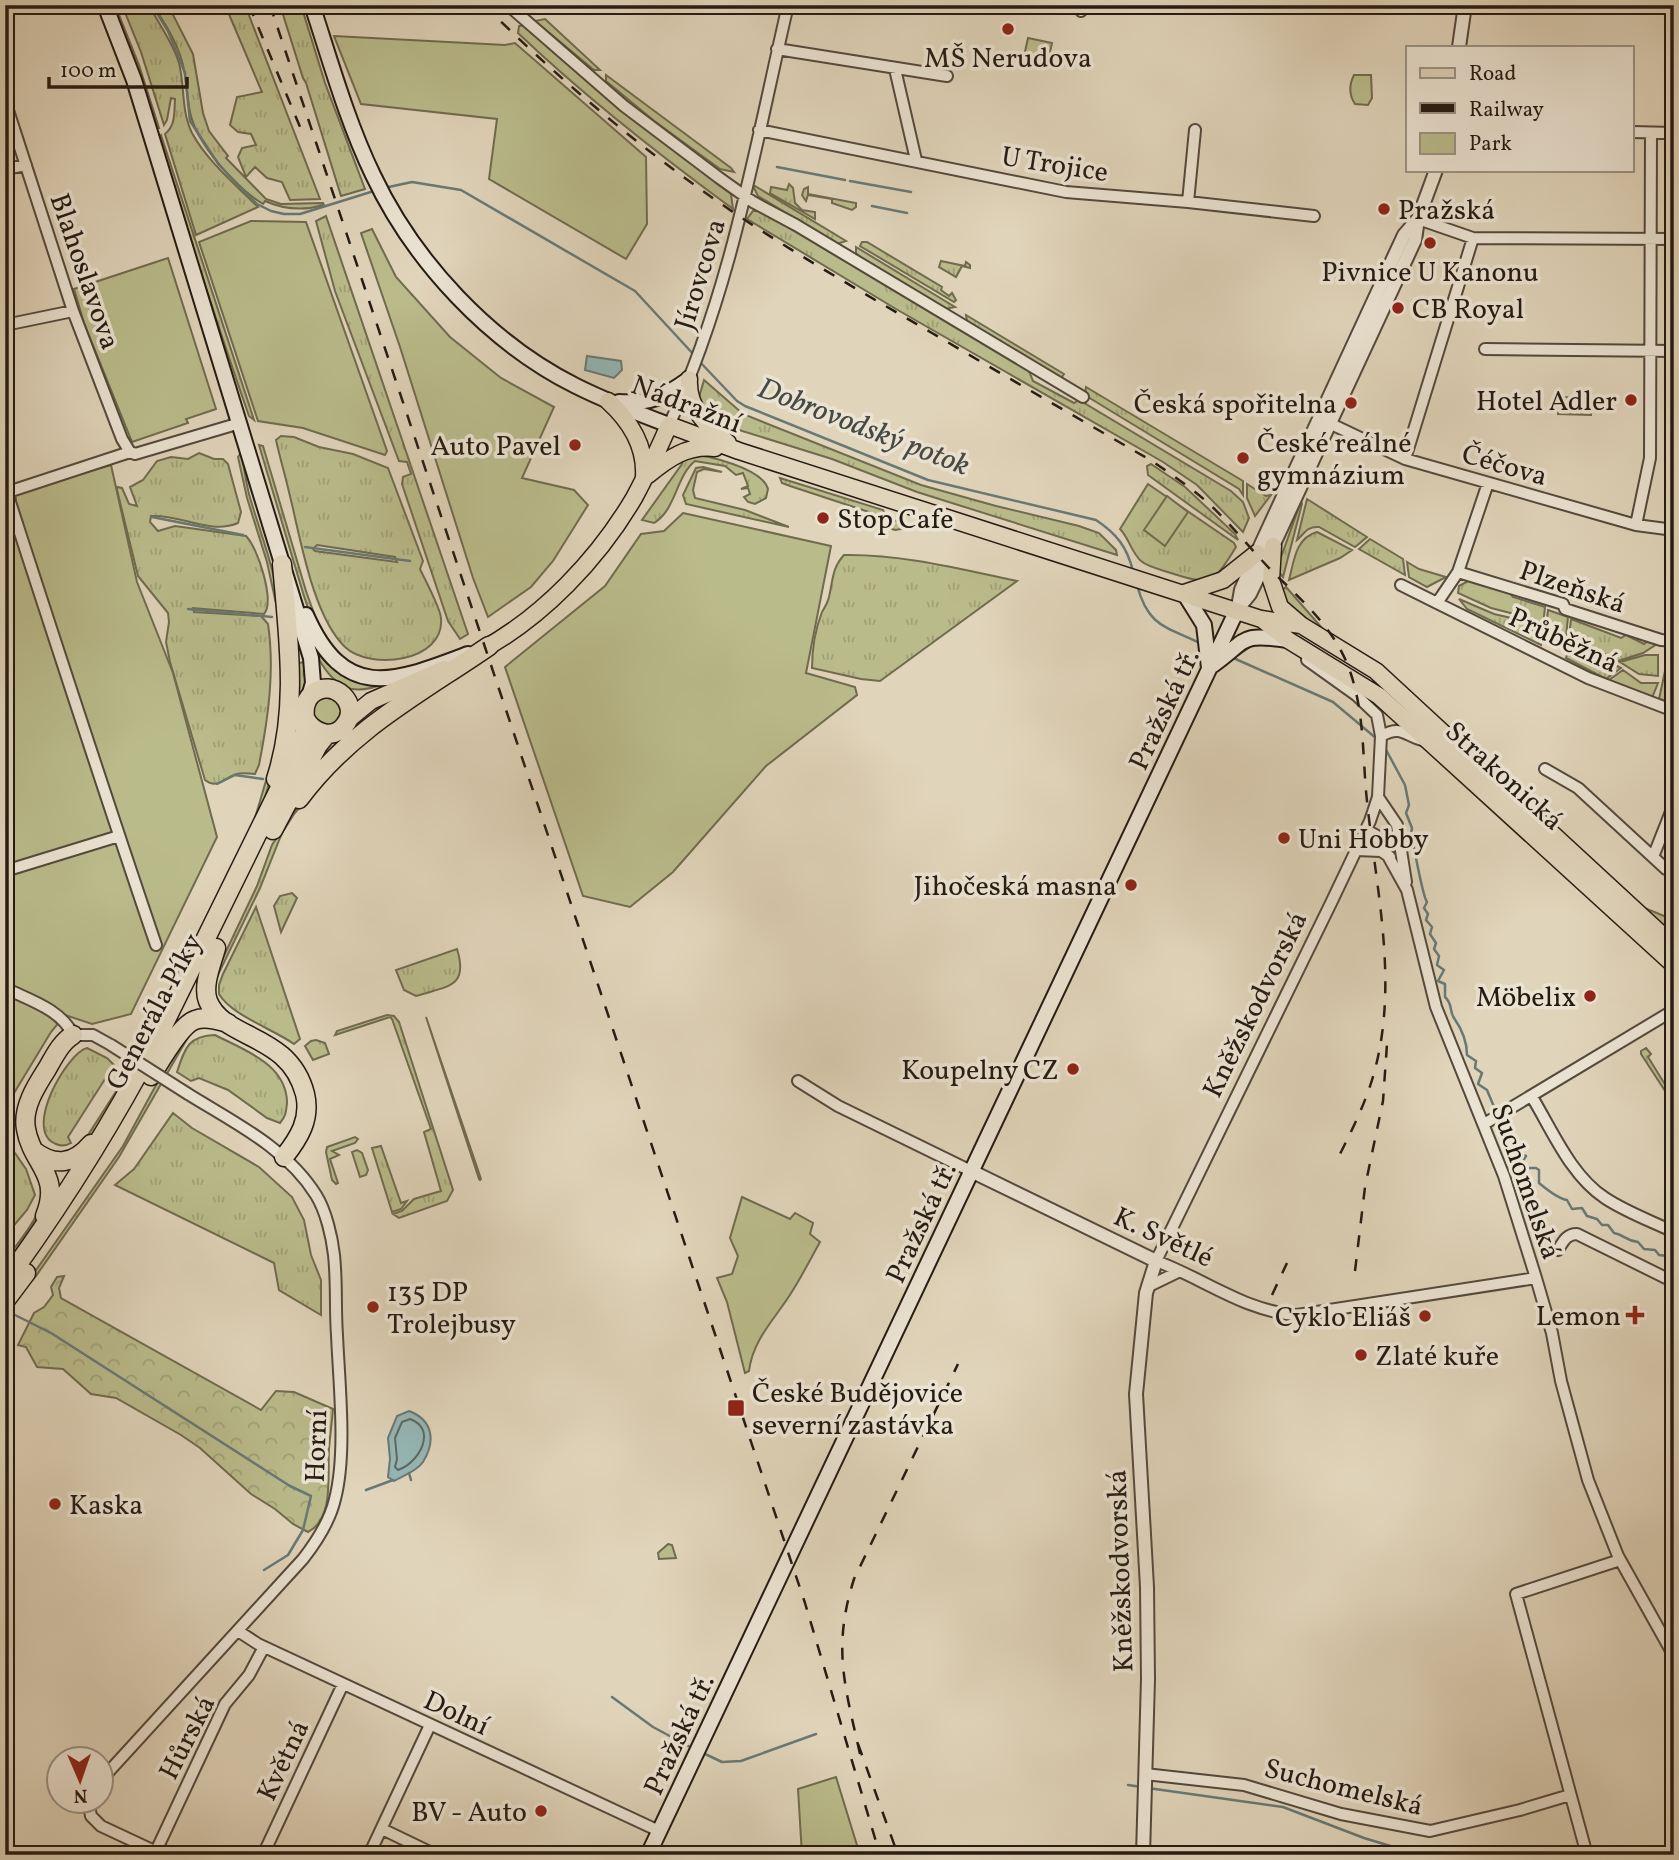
<svg xmlns="http://www.w3.org/2000/svg" width="1679" height="1860" font-family="Vollkorn,serif">
<defs>
<pattern id="grass-tufts" width="24" height="20" patternUnits="userSpaceOnUse" patternTransform="scale(1.75)"><rect width="24" height="20" fill="#babb8b"/><path d="M3 7l-1-3M5 7V3M7 7l1-3M15 17l-1-3M17 17v-4M19 17l1-3" fill="none" stroke="#a0a077"/></pattern>
<pattern id="forest-crowns" width="20" height="18" patternUnits="userSpaceOnUse" patternTransform="scale(1.75)"><rect width="20" height="18" fill="#babb8b"/><path d="M2 6a3 3 0 1 1 6 0M12 15a3 3 0 1 1 6 0" fill="none" stroke="#a0a077"/></pattern>
</defs>
<rect width="100%" height="100%" fill="#e0d4ba"/>
<filter id="stains"><feTurbulence type="fractalNoise" baseFrequency=".00286" numOctaves="4"/><feColorMatrix values="0 0 0 0 .2 0 0 0 0 .09 0 0 0 0 .02 0 0 0 .5 -.17"/></filter>
<radialGradient id="worn" r=".72"><stop offset=".6" stop-color="#630" stop-opacity="0"/><stop offset="1" stop-color="#630" stop-opacity=".3"/></radialGradient>
<path fill="url(#grass-tufts)" stroke="#706b4f" stroke-width="2" fill-rule="evenodd" d="M111,5H115L139,65L159,128H156L127,41Z
M122,5H149C159,25 173,42 179,63C185,87 181,111 192,133C207,161 236,185 258,207L196,235L165,134C176,125 174,112 175,99L171,98L167,120L164,125L141,52Z
M153,5H168L193,54L203,113L209,131L228,156L226,158L266,199L281,204L323,203L324,205C303,211 285,210 265,201L263,204C235,187 196,143 190,112C186,94 187,75 181,58C175,39 164,22 153,5Z
M225,5H245L320,199L290,200L282,182L267,178L255,167L246,177L238,157L242,148L256,145L251,134L238,132L230,125L237,97L262,92Z
M280,5H301L325,83L365,189L341,196L306,83L303,78Z
M545,19L600,70H594L535,21Z
M524,25L631,117L731,194L733,209C658,154 585,97 518,33L519,26Z
M606,75L731,168L734,172L720,169L653,120L606,81Z
M161,135L254,420L249,416C217,324 187,230 158,137Z
M789,184L793,188L795,203L802,210L815,212V219L770,193L771,187L787,190Z
M753,186H755L846,241L837,244L758,196Z
M808,187V194L856,203V207L852,210L832,203V199L808,195L806,201L802,195L804,189Z
M753,211H761L1029,371L1033,381L1074,403L1079,400L1231,491L1243,502L1249,518L1243,532L1197,485L1163,462L896,309L747,219Z
M326,216L468,634L460,639L448,621L402,484L403,477L411,474L407,462L399,461L335,291L316,221Z
M862,242H867L942,287L941,290L949,296L952,293L956,300L954,302L860,246Z
M856,247L955,307L945,309L862,259L856,253Z
M941,261L965,266L966,262L970,265V268L962,266L956,277L939,267Z
M966,315L1064,374L1062,377L1059,378L972,326L967,321Z
M704,380L743,414L921,485L996,506L1079,526L1099,533L1116,550L1117,555L917,492L832,459L723,425L713,420L698,401Z
M1086,387L1243,481V495L1239,489L1088,397L1085,394Z
M281,436L294,437L319,447L353,454L388,468L423,561L420,569C425,580 440,607 441,618C445,662 370,671 345,647C312,615 300,535 289,492C285,475 280,458 276,440ZM317,545L395,557L397,562L315,551L313,549Z
M259,445L263,446L306,591L317,622L309,611L303,593Z
M199,453L214,459H223L228,464L241,512L238,523C210,535 180,514 151,516L150,522L158,531L175,526L246,536C258,548 275,601 264,614L193,608L194,612L261,616L268,624C275,671 268,719 259,765L255,774C249,774 243,772 237,774C224,777 218,790 205,780L170,662L166,642L169,622L168,613L138,576L117,490V487L122,488L129,504L137,506L130,487L143,480L157,461L171,457L188,459Z
M241,453C245,469 246,486 251,501C263,541 279,580 280,622L267,562L247,498L238,457Z
M688,454C707,455 762,468 768,489L766,498L755,504L748,502L744,497L750,494L748,488L741,489L748,486L743,473L736,475L725,466L695,461C676,476 676,510 654,523L642,520L682,464V456Z
M1151,464L1185,487L1235,534L1238,540L1148,475L1147,466Z
M703,467L722,472L704,469L697,472L693,490L695,498L745,510L789,527L686,504L683,495L696,468Z
M780,478L883,510L884,512L878,515L790,486L782,483Z
M1148,484L1234,543L1236,547C1214,583 1210,586 1171,573C1162,570 1148,567 1141,561C1131,552 1129,538 1120,529Z
M1247,484L1266,496L1271,495L1255,516L1247,498Z
M1307,499L1367,537L1355,547L1319,527C1307,526 1305,533 1297,540Z
M1301,501L1302,504L1283,577L1278,571L1279,563Z
M893,520L914,527L895,530L880,525Z
M1317,532L1352,550L1340,558L1289,580C1294,562 1295,538 1317,532Z
M1370,539L1403,559L1405,575L1359,549Z
M844,555C902,554 960,569 1017,581L880,681L861,679L812,668C812,649 815,630 822,612C825,607 828,602 829,597C833,580 832,568 844,555Z
M1407,562L1419,569L1446,577L1427,587L1409,577Z
M1470,580L1506,589L1513,597L1545,607L1542,634L1522,616L1491,608L1458,593L1459,586Z
M1286,587L1322,628C1306,619 1287,610 1281,591Z
M1459,599L1494,614L1520,620L1542,638L1541,645L1467,609Z
M1548,610L1568,617L1565,646L1556,644L1545,636Z
M1571,619L1621,638L1626,635L1644,644L1650,639L1657,644L1643,653L1618,661L1597,650L1582,651L1568,647Z
M1568,651L1596,655L1621,668L1606,679L1566,658Z
M322,655L386,683C352,697 336,689 318,658Z
M1645,655H1658V676L1639,674L1620,662Z
M307,661L308,671L295,747L293,727L296,664Z
M1623,670L1641,683H1658L1652,698L1609,680Z
M412,691L322,763L316,758C335,722 376,706 412,691Z
M329,695L342,704L341,719L332,726H322L312,715L315,700Z
M276,747L279,748L264,801L237,867L144,1052L84,1147L71,1155L58,1156L60,1153L73,1151L86,1138L126,1076L161,1014L252,828Z
M325,777L294,814L282,833L260,888L215,981H212L257,886L272,845L305,795Z
M292,893L297,898L281,932L274,906L280,896Z
M256,907L300,1039L294,1044C273,1029 231,1015 219,994V985L223,974Z
M1642,907L1674,920V936Z
M457,949C469,988 447,986 416,996L404,990L396,970Z
M387,1015L394,1016L399,1022L453,1190L447,1201L399,1218L393,1214L402,1211L414,1199L441,1191L424,1132L431,1129L392,1019L390,1017L335,1035L337,1031Z
M426,1017L481,1179L480,1180L479,1179Z
M191,1032L119,1157L36,1276L20,1293L123,1146L181,1039Z
M215,1035C244,1050 287,1064 287,1103C286,1112 286,1116 280,1123L267,1118L228,1090L199,1078L191,1081L177,1072C185,1048 188,1036 215,1035Z
M316,1040L325,1043L329,1054L313,1060L305,1046L311,1041Z
M87,1048L107,1058L114,1065L68,1137L71,1143C66,1146 62,1147 56,1144C22,1131 67,1053 87,1048Z
M1646,1048L1651,1054L1648,1057L1666,1086L1671,1083L1674,1088V1099L1671,1100L1641,1054V1051Z
M173,1113L192,1128L259,1167L292,1197L304,1220L311,1255L321,1280V1315L279,1290L274,1263L115,1185L134,1169Z
M7,1134L8,1143L26,1169L35,1195L27,1210L5,1236V1137Z
M355,1137L358,1139L355,1143L332,1151L339,1155L330,1159L338,1183L336,1184L332,1180L326,1152L327,1147Z
M381,1146L401,1203L407,1201L401,1209L392,1212L372,1148Z
M357,1150L362,1153L368,1170L366,1175L360,1177L352,1152Z
M42,1178L47,1197L45,1207L5,1266V1261C21,1237 51,1209 40,1179Z
M668,1544L672,1545L676,1558L659,1559L658,1553Z"/>
<path fill="url(#forest-crowns)" stroke="#706b4f" stroke-width="2" d="M1665,671H1674V703L1659,699Z
M64,1276L59,1288L61,1298L261,1410L276,1391L294,1392L333,1409C332,1422 330,1435 329,1449C327,1473 335,1518 308,1532L293,1524L275,1509L251,1494L200,1448L181,1435L116,1398L91,1394L63,1369L37,1367L26,1347L18,1345L34,1313L44,1307L53,1295L51,1287L57,1277Z"/>
<path fill="#babb8b" stroke="#706b4f" stroke-width="2" d="M334,36L505,45L515,43L646,157L647,224L626,259L489,179L497,119L361,104Z
M1028,38L1052,43L1048,61L1024,56Z
M1354,75H1371L1372,98L1368,105L1355,104C1349,95 1349,85 1354,75Z
M251,221L306,222L387,451L385,455L303,428L258,421L199,242Z
M372,229L396,277L450,337L501,378L554,407L522,478L574,490L588,505L553,561L531,587L488,617L473,578L400,347L361,233Z
M168,258L216,409L186,419L188,423L132,442L84,323L74,289Z
M1559,397L1592,398L1591,415L1558,414Z
M111,465L137,582L173,673L217,837L131,1014L92,1024L65,1015L51,1032L5,1108V494Z
M1167,496L1188,512L1165,546L1144,530Z
M683,513L831,546L806,673L855,687L857,695L766,766L673,872L630,907L583,896L505,667L605,586L641,534L664,531Z
M742,1197L790,1219L795,1213L813,1223L810,1234L820,1242C811,1258 803,1274 793,1290C777,1317 753,1338 749,1371L745,1373L727,1302L717,1278L732,1274L738,1256L730,1238Z
M836,1777L860,1855H802L798,1789Z"/>
<path fill="#95b7b6" stroke="#687975" stroke-width="2" d="M587,356L621,361L622,370L614,378L585,370Z
M409,1411C433,1420 436,1441 423,1462C417,1471 403,1476 394,1481L388,1477L390,1459L388,1438L397,1416Z"/>
<g fill="none" stroke-linecap="round" stroke-linejoin="round">
<path stroke="#5d6964" stroke-width="2" d="M410,1419C438,1429 419,1463 398,1470L395,1467L397,1459L395,1438L402,1422Z"/>
<path stroke="#687975" stroke-width="2.5" d="M152,5L168,31L185,73L190,121L219,165L257,204L271,211L284,214H300L374,191
M777,167L845,180
M850,181L911,192
M384,188L412,182L461,190L635,291L695,356
M872,206L907,213
M699,361L737,401L745,406L928,480L1096,520C1117,534 1127,547 1133,571
M152,517L243,535
M305,547L410,561
M1137,585C1148,626 1164,626 1200,643
M188,609L272,617
M1231,657L1333,702L1377,739
M1384,746L1405,785L1409,805L1406,813L1412,828L1411,835C1415,849 1422,895 1427,902L1424,908L1428,914L1426,920L1432,927L1430,934L1436,943L1434,949L1439,956L1437,965L1444,970L1438,981L1445,984V997C1453,1004 1449,1011 1454,1018C1461,1028 1467,1041 1467,1055L1476,1061L1475,1068L1482,1073L1478,1084L1487,1090L1497,1114
M217,784L235,775L263,779
M1500,1120L1517,1152L1526,1156L1521,1164L1523,1168H1536L1539,1170V1183C1545,1188 1559,1199 1567,1200L1572,1209L1582,1208L1587,1216L1597,1219L1602,1225H1608L1614,1233C1625,1235 1624,1240 1638,1242L1644,1249L1655,1250L1659,1255L1667,1256L1674,1263
M5,1310L51,1333L290,1486L311,1496L303,1530L288,1555L264,1570
M409,1473L411,1480
M366,1490L393,1480
M612,1697L653,1727L694,1749
M703,1753L722,1762L741,1761L816,1734
M1128,1785L1142,1787
M1148,1788L1283,1807L1364,1838L1420,1855"/>
<g stroke="#54493d" stroke-width="14">
<path id="minor" d="M508,5L624,106L718,177L753,202L796,225L1083,397
M1081,11L1082,5
M777,49L947,76
M895,69L916,160
M5,101L73,311L122,439L130,452
M759,130L1066,192L1188,202L1314,216
M1632,132L1674,133
M5,169L26,165
M1188,202L1195,130
M1418,219L1473,238L1674,239
M5,325L73,311
M1485,349L1674,351
M1329,423L1405,459L1636,525L1674,530
M669,425C731,292 755,147 788,5
M1405,459L1473,238
M1488,483L1458,572L1437,603L1588,678L1674,711
M9,492L10,502C58,650 106,798 156,945
M5,493L130,452L135,454L240,423
M1636,525L1650,458L1651,133
M1458,572L1563,604L1565,609L1571,611L1661,640L1674,641
M1401,585L1437,603
M1307,660L1356,695L1377,715L1381,736L1378,797L1370,821L1331,903L1156,1261C1203,1278 1246,1312 1297,1315L1536,1278
M1381,736C1403,724 1405,737 1426,741
M1545,769L1578,788L1666,869L1674,872
M1378,797L1397,825L1406,882
M1366,830L1377,836L1407,890L1436,1007L1504,1176L1536,1278L1552,1333L1561,1381L1588,1480L1618,1556L1674,1656
M1356,850L1381,851L1390,857
M1653,857L1674,804
M5,871L119,836
M5,988C29,1000 61,1009 73,1035H93L111,1045
M798,1081L838,1106L971,1171
M1532,1097C1552,1130 1571,1176 1605,1198C1626,1212 1651,1221 1674,1232
M1484,1124L1674,1010
M1558,1250C1563,1242 1566,1234 1577,1234L1674,1282
M1147,1287L1180,1271
M238,1631L258,1644L659,1831
M1145,1774L1244,1785L1341,1814L1430,1831L1520,1810L1570,1795
M102,1779L303,1559C317,1541 330,1521 335,1499C347,1453 339,1383 337,1335C335,1308 337,1282 334,1255C332,1237 326,1211 316,1195C287,1148 233,1122 188,1094
M88,1800L91,1816L101,1826L163,1855
M382,1829L436,1855
M156,1851L225,1704L249,1675L264,1647
M263,1855L343,1684
M369,1855L430,1725
M1587,1855L1516,1594L1620,1560"/>
</g>
<g stroke="#54493d" stroke-width="16">
<path id="tertiary" d="M1459,47L1465,5
M1238,607L1241,590L1257,553L1385,276L1404,235L1418,219
M1237,610L1250,594L1273,546L1415,240L1418,219L1436,170
M971,1171L1156,1261L1146,1293L1136,1394L1147,1587L1148,1679L1143,1855"/>
</g>
<g stroke="#251b13" stroke-width="18">
<path id="secondary" d="M105,5L134,80L311,658L313,683L309,697
M312,5C331,63 347,121 373,175C414,262 490,343 576,386C606,401 637,413 669,425
M619,402C651,404 664,397 689,379
M1184,593L1204,625L1209,668
M306,615C345,703 394,682 468,654
M1213,665C1249,639 1239,633 1288,640
M648,1855L1237,610"/>
</g>
<g stroke="#251b13" stroke-width="19">
<path id="primary" d="M689,379C687,408 707,426 728,443
M608,401C630,421 646,445 644,477
M648,475C669,458 687,445 715,448
M1273,546L1271,580L1280,607L1301,625L1376,671L1674,946
M1184,593L1223,580L1257,553
M1263,620L1288,640L1379,696L1674,965
M480,651C543,617 598,559 634,498C647,474 658,450 669,425L739,451L1261,619L1301,625
M349,719L371,701L444,669"/>
</g>
<g stroke="#251b13" stroke-width="21">
<path id="trunk" d="M276,779C299,708 288,636 282,564
M299,799C351,729 419,694 489,646
M273,830L318,745L327,734
M216,948C212,963 202,986 208,1001C224,1041 289,1032 305,1094C311,1119 299,1138 284,1157
M151,1076C160,1062 180,1025 195,1020C205,1016 218,1020 228,1023
M34,1151C55,1167 74,1164 91,1144
M45,1216C62,1174 32,1165 26,1129C22,1108 36,1086 47,1069C54,1057 61,1042 73,1035
M5,1282C61,1205 111,1126 155,1042L298,751C301,745 304,738 305,731C306,718 301,705 311,695C332,675 363,705 344,726C332,741 312,732 305,718
M5,1301L26,1273"/>
</g>
<use href="#minor" stroke="#ebe3d2" stroke-width="10"/>
<use href="#tertiary" stroke="#ebe3d2" stroke-width="12"/>
<use href="#secondary" stroke="#ebe3d2" stroke-width="14"/>
<use href="#primary" stroke="#e0d4ba" stroke-width="16"/>
<use href="#trunk" stroke="#e0d4ba" stroke-width="18"/>
<path stroke="#251b13" stroke-width="2.5" stroke-dasharray="12 12" stroke-linecap="butt" d="M249,5L303,134
M270,5L805,1603L880,1855
M484,5C561,81 643,151 733,212C797,255 865,294 932,333C1005,376 1079,419 1152,461C1171,474 1190,487 1207,502C1229,522 1248,546 1269,568C1293,592 1322,617 1339,647C1364,691 1362,743 1366,791C1375,888 1401,985 1372,1080C1363,1109 1349,1136 1336,1162
M1355,1271L1365,1187L1383,1101L1387,1044
M1272,1295L1287,1263
M858,1744L898,1855
M860,1754C845,1686 832,1648 854,1579L958,1364"/>
<g stroke="#54493d" stroke-width="14" stroke-linecap="butt">
<path id="minor-bridge" d="M111,1045L188,1094"/>
</g>
<use href="#minor-bridge" stroke="#ebe3d2" stroke-width="10"/>
</g>
<g fill="#8f2418" stroke="#ebe3d2" stroke-width="2.5">
<circle cx="1008" cy="29" r="7"/>
<circle cx="1384" cy="209" r="7"/>
<circle cx="1430" cy="243" r="7"/>
<circle cx="1398" cy="308" r="7"/>
<circle cx="1631" cy="400" r="7"/>
<circle cx="1351" cy="403" r="7"/>
<circle cx="575" cy="445" r="7"/>
<circle cx="1243" cy="458" r="7"/>
<circle cx="823" cy="518" r="7"/>
<circle cx="1284" cy="838" r="7"/>
<circle cx="1131" cy="885" r="7"/>
<circle cx="1590" cy="996" r="7"/>
<circle cx="1073" cy="1069" r="7"/>
<circle cx="373" cy="1307" r="7"/>
<path d="M1631.5 1304.5h7v7h7v7h-7v7h-7v-7h-7v-7h7z"/>
<circle cx="1425" cy="1316" r="7"/>
<circle cx="1361" cy="1355" r="7"/>
<rect x="727" y="1399" width="18" height="18" rx="3.5"/>
<circle cx="55" cy="1504" r="7"/>
<circle cx="541" cy="1811" r="7"/>
</g>
<g text-anchor="middle" stroke-width="7" stroke-linejoin="round" paint-order="stroke">
<g font-size="28" fill="#251b13" stroke="#ebe3d2" text-anchor="start">
<text x="1008" y="67" text-anchor="middle">MŠ Nerudova</text>
<text x="1398" y="219">Pražská</text>
<text x="1430" y="281" text-anchor="middle">Pivnice U Kanonu</text>
<text x="1412" y="318">CB Royal</text>
<text x="1617" y="410" text-anchor="end">Hotel Adler</text>
<text x="1337" y="413" text-anchor="end">Česká spořitelna</text>
<text x="1257" y="452">České reálné<tspan x="1257" dy="32">gymnázium</tspan></text>
<text x="561" y="455" text-anchor="end">Auto Pavel</text>
<text x="837" y="528">Stop Cafe</text>
<text x="1298" y="848">Uni Hobby</text>
<text x="1117" y="895" text-anchor="end">Jihočeská masna</text>
<text x="1576" y="1006" text-anchor="end">Möbelix</text>
<text x="1059" y="1079" text-anchor="end">Koupelny CZ</text>
<text x="387" y="1301">135 DP<tspan x="387" dy="32">Trolejbusy</tspan></text>
<text x="1621" y="1325" text-anchor="end">Lemon</text>
<text x="1411" y="1326" text-anchor="end">Cyklo Eliáš</text>
<text x="1375" y="1365">Zlaté kuře</text>
<text x="752" y="1402">České Budějovice<tspan x="752" dy="32">severní zastávka</tspan></text>
<text x="69" y="1514">Kaska</text>
<text x="527" y="1821" text-anchor="end">BV - Auto</text>
</g>
<g font-size="28" fill="#251b13" stroke="#ebe3d2">
<text transform="translate(1055 163) rotate(9)" y="10">U Trojice</text>
<text transform="translate(86 271) rotate(71)" y="10">Blahoslavova</text>
<text transform="translate(699 274) rotate(-73)" y="10">Jírovcova</text>
<text transform="translate(687 403) rotate(21)" y="10">Nádražní</text>
<text transform="translate(1505 464) rotate(16)" y="10">Čéčova</text>
<text transform="translate(1573 586) rotate(19)" y="10">Plzeňská</text>
<text transform="translate(1564 639) rotate(25)" y="10">Průběžná</text>
<text transform="translate(1163 709) rotate(-65)" y="10">Pražská tř.</text>
<text transform="translate(1505 775) rotate(42)" y="10">Strakonická</text>
<text transform="translate(1254 1004) rotate(-64)" y="10">Kněžskodvorská</text>
<text transform="translate(153 1011) rotate(-62)" y="10">Generála Píky</text>
<text transform="translate(1527 1181) rotate(71)" y="10">Suchomelská</text>
<text transform="translate(920 1222) rotate(-65)" y="10">Pražská tř.</text>
<text transform="translate(1164 1236) rotate(25)" y="10">K. Světlé</text>
<text transform="translate(315 1446) rotate(-88)" y="10">Horní</text>
<text transform="translate(1119 1571) rotate(-92)" y="10">Kněžskodvorská</text>
<text transform="translate(457 1712) rotate(25)" y="10">Dolní</text>
<text transform="translate(678 1734) rotate(-65)" y="10">Pražská tř.</text>
<text transform="translate(186 1737) rotate(-63)" y="10">Hůrská</text>
<text transform="translate(282 1760) rotate(-65)" y="10">Květná</text>
<text transform="translate(1344 1786) rotate(14)" y="10">Suchomelská</text>
</g>
<g font-size="30" font-style="italic" fill="#474a44" stroke="#ebe3d2">
<text transform="translate(864 426) rotate(21)" y="10">Dobrovodský potok</text>
</g>
</g>
<rect width="1679" height="1860" fill="none" stroke="#e0d4ba" stroke-width="28"/>
<rect x="7" y="7" width="1665" height="1846" fill="none" stroke="#251b13" stroke-width="3.5"/>
<rect x="14" y="14" width="1651" height="1832" fill="none" stroke="#251b13" stroke-width="2"/>
<rect x="1406" y="46" width="228" height="126" fill="#ebe3d2" stroke="#9c9386" stroke-width="2"/>
<rect x="1420" y="68" width="35" height="10" fill="#e0d4ba" stroke="#9c9386" stroke-width="2"/>
<text x="1469" y="80" font-size="21" fill="#251b13">Road</text>
<rect x="1420" y="103" width="35" height="10" fill="#251b13" stroke="#9c9386" stroke-width="2"/>
<text x="1469" y="116" font-size="21" fill="#251b13">Railway</text>
<rect x="1420" y="133" width="35" height="21" fill="#babb8b" stroke="#9c9386" stroke-width="2"/>
<text x="1469" y="150" font-size="21" fill="#251b13">Park</text>
<g transform="translate(80 1780) rotate(178)"><circle r="33" fill="#ebe3d2" stroke="#9c9386" stroke-width="2"/>
<path d="M0-5L12 26L0 18L-12 26Z" fill="#8f2418"/>
<text y="-10" font-size="19" font-weight="bold" text-anchor="middle" fill="#251b13">N</text>
</g>
<path d="M49 77v10h138v-10" fill="none" stroke="#251b13" stroke-width="3.5"/>
<text x="60" y="77" font-size="21" fill="#251b13" stroke="#ebe3d2" stroke-width="5" paint-order="stroke">100 m</text>
<rect width="100%" height="100%" filter="url(#stains)"/>
<rect width="100%" height="100%" fill="url(#worn)"/>
</svg>
